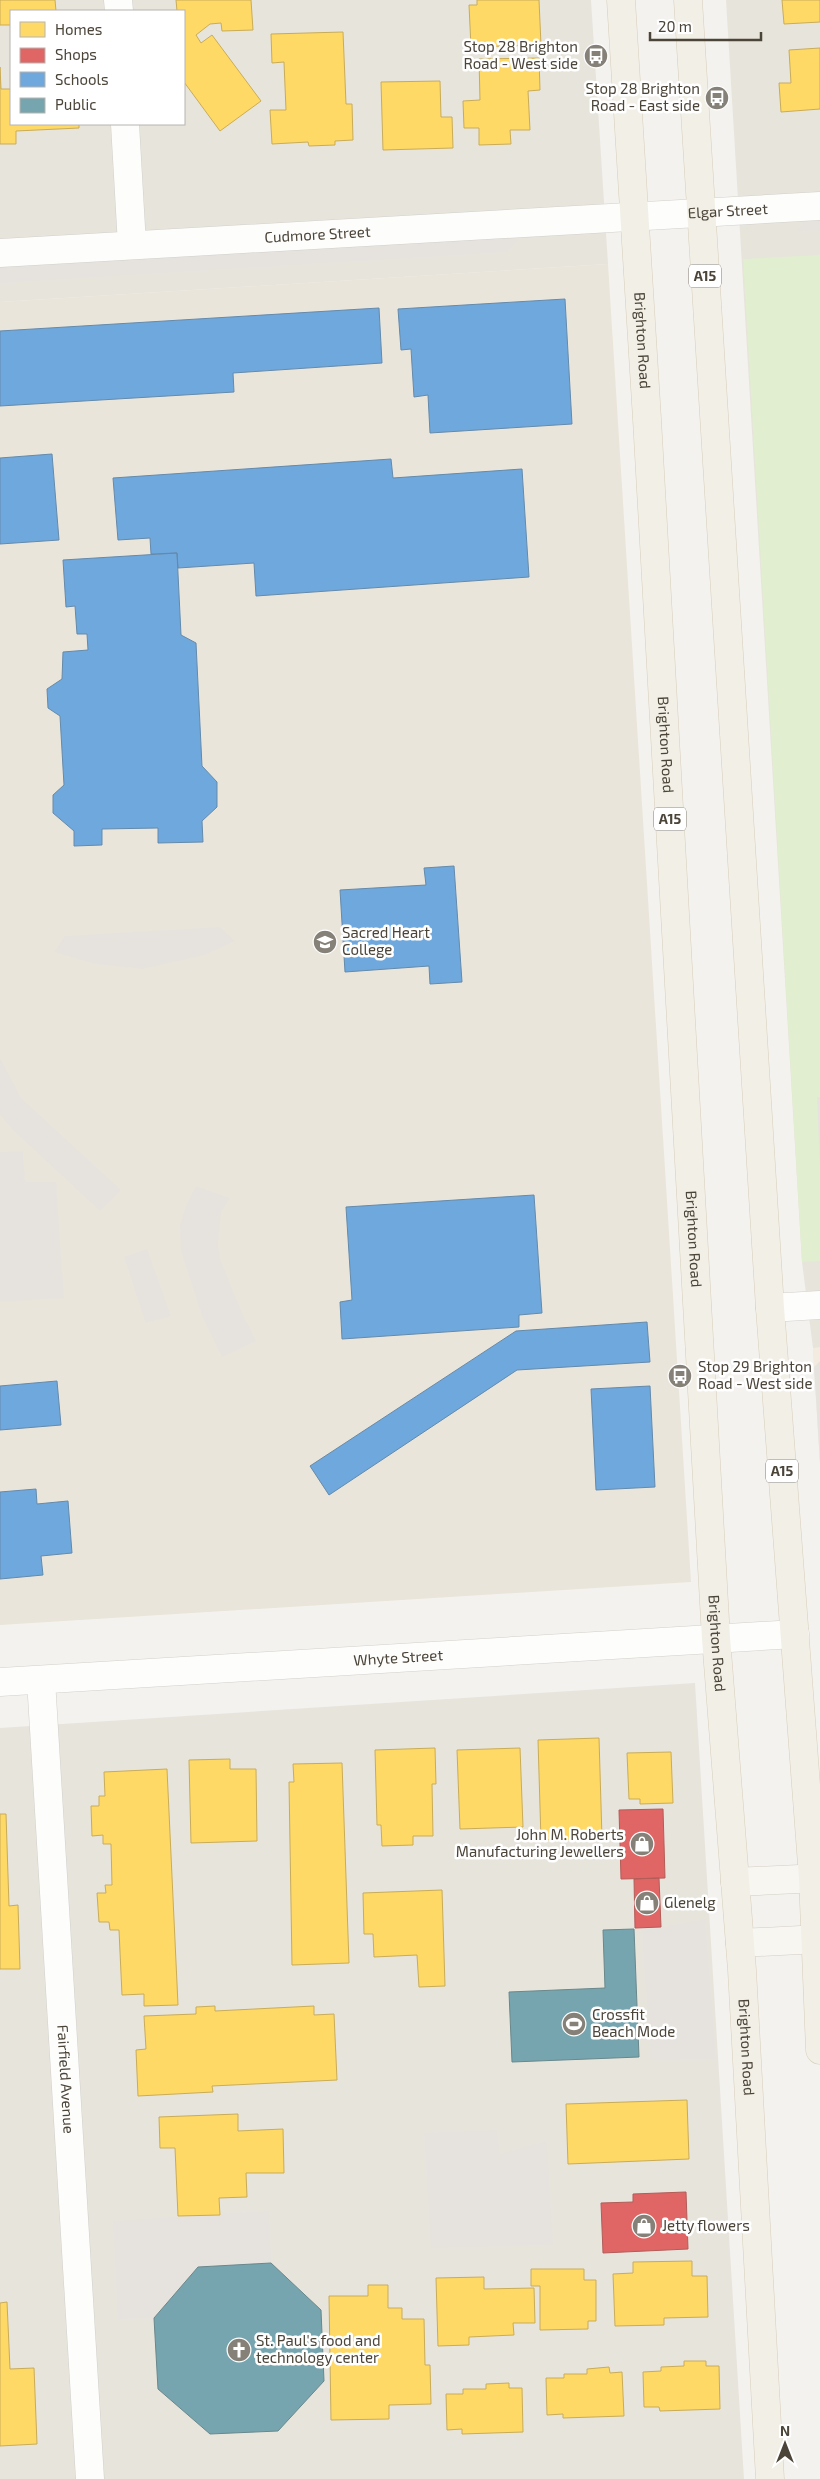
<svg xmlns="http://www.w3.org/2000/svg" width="820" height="2479" font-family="'Exo 2',sans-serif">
<rect width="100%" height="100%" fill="#f4f2ee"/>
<path fill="#e7e4dc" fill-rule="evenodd" d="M0,0H591L608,264L0,302ZM11,11H184V124H11Z
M726,0H820V1463L813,1348L802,1262Z
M695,1683L744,2479H0V1728Z"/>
<path fill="#f3ebdf" d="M820,1347V1463L813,1348Z"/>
<path fill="#eae5da" d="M608,264L691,1582L0,1625V302Z"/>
<path fill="#e1eecf" d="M820,255V1261L802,1262L743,259Z"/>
<path fill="#e6e3df" d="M820,208V230L797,231L815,209Z
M532,225L507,252L0,283V257Z
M220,927L235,941L204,955L143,969L96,964L54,952L65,936Z
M0,1058L21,1098L121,1190L100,1211L13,1130L0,1115Z
M817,1097H820V1168Z
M23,1151L25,1182H56L64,1298L0,1302V1152Z
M196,1186L230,1198L221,1212L218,1244L220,1259L242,1313L256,1341L222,1357L202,1316L181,1251L180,1225L185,1208Z
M147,1249L171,1316L146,1323L124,1257Z
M820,1361V1463L814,1367Z
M705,1919L716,2059L651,2060L642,1931Z
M497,2130L500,2154L547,2141L553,2245L431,2248L424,2133Z
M269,2211L271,2263L198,2267L154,2318L118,2319L113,2221Z"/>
<path fill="#ffd966" stroke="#c9ac58" d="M0,0H55L56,11H11V25H0Z
M176,0H251L253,30L222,31L221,23L210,24L196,35L201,43L212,35L261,101L220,131L184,82V11H177Z
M477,0H539L541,45L471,47L469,5H477Z
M782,0H820V22L784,24Z
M343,32L346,104H352L353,140L335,141V145L309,146L308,142L272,144L270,110H286L284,62L272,63L271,34Z
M820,48V109L781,112L779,83H791L789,50Z
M539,58L540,90L528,91L530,130H510L511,144L479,145V128H464L463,101L480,100L479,59Z
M0,67L1,89H11V124H79V128L16,131V144H0Z
M440,81L441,117H452L453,148L383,150L381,82Z
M599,1738L602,1838L541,1840L538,1740Z
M435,1748L436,1784H432L433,1836H413V1845L382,1846L381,1825H377L375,1750Z
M520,1748L523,1827L460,1829L457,1750Z
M671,1752L673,1803L640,1804V1799H629L627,1753Z
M230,1759V1769H256L257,1841L191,1843L189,1760Z
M342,1763L349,1963L292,1965L289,1782H294L293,1764Z
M167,1769L178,2005L144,2006V1994L122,1995L119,1930H110L109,1922H99L97,1893H106L105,1885H112L111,1844H103V1835L92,1836L91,1806H99V1796H105L104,1772Z
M0,1814H6L9,1906L18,1905L20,1969H0Z
M442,1890L445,1986L419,1987L417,1955L374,1957L373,1934H364L363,1893Z
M215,2006V2011L314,2006V2015L334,2014L337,2080L212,2086L213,2092L138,2096L136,2050L146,2049L144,2016L196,2014V2007Z
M687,2100L689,2159L568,2164L566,2104Z
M238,2114V2131L283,2129L284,2173H246L247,2197L219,2198L220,2215L178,2216L175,2148H160L159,2117Z
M692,2261V2276H707L708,2317L664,2318V2325L615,2326L613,2274L633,2273V2262Z
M531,2269H584V2280H596V2321H588V2329L540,2330V2286H531Z
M484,2277V2289L534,2288L535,2323H513L514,2335L469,2337V2345L438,2346L436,2278Z
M368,2285H388V2308H402V2319H424L425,2365H430L431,2404L389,2405V2419L331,2420L329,2296H368Z
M7,2302L10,2369L34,2368L37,2444L0,2446V2303Z
M684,2361H706V2366H719L720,2409L660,2411L659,2407H644L643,2372L661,2371V2367L684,2366Z
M609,2367L610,2373L622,2372L624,2416L563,2418V2414L547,2415L546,2378H564V2374H587V2369Z
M509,2383V2388H522L523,2432L462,2434V2429L447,2430L446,2394H463V2389H486V2384Z"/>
<path fill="#e06666" stroke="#b35c58" d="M663,1809L665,1878L621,1879L619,1810Z
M659,1878L661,1927L635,1928L634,1879Z
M686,2192L688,2249L603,2253L601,2203L633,2202V2194Z"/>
<path fill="#6fa8dc" stroke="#648aab" d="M565,299L572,424L430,433L428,395L414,397L411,349L401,350L398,309Z
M379,308L382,363L233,373L234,392L0,406V331Z
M52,454L59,540L0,544V458Z
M391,459L393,478L522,469L529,577L256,596L254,563L178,568L177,553L151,554L150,538L118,540L113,478Z
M177,553L181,635L196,643L202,766L217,782V807L202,821L203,842L158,843V828L102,829V845L74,846V831L53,813V795L64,785L60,716L48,708L47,689L62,679L63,652L88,650L87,634H77L75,606L66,607L63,560Z
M454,866L462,982L430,984L429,966L345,972L340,890L426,885L424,868Z
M534,1195L542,1313L519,1315V1327L342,1339L340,1302L352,1300L346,1207Z
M647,1322L650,1362L517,1370L329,1495L310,1466L516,1331Z
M57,1381L61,1425L0,1430V1386Z
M650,1386L655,1487L596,1490L591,1389Z
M36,1489L37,1504L68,1501L72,1553L41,1556L43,1575L0,1579V1492Z"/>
<path fill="#76a5af" stroke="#69888c" d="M634,1929L639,2057L512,2062L509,1992L605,1988L603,1930Z
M271,2263L321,2310L324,2381L278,2431L210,2434L158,2389L154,2318L198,2267Z"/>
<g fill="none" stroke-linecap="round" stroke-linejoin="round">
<g stroke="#d2d0cb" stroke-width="29">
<g id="minor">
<path d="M118,0L119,11"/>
<path d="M125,124L132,245"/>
<path id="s1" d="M0,253L820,206"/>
<path d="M770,1308L820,1305"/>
<path id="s2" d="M41,1680L90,2479"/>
</g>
</g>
<g stroke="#d2d0cb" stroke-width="29">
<g id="tertiary">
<path id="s3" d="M0,1682L795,1634"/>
</g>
</g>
<g stroke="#d3cfc5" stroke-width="29">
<path id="secondary" d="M735,1882L820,1878
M740,1943L820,1939"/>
</g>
<g stroke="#d6cebb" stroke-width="29">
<g id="primary">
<path id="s4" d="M621,0L647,419L716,1638L742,1970L770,2479"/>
<path d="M688,0L770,1308L813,1878L820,2050"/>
</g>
</g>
<use href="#minor" stroke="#fdfdfc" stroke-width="28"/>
<use href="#tertiary" stroke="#fdfdfc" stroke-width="28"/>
<use href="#secondary" stroke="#f7f6f1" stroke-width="28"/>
<use href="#primary" stroke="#f2efe6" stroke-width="28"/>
</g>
<defs>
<g id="bus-disc" transform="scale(1.25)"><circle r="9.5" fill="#868178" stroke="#fff"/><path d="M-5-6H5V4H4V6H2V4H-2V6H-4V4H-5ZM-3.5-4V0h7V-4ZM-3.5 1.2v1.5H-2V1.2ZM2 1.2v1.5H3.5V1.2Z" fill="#fff"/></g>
<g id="school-disc" transform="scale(1.25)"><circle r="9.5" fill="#868178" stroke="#fff"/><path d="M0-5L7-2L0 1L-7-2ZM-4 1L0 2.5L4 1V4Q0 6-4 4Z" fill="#fff"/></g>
<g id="shop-disc" transform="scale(1.25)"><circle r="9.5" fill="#868178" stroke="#fff"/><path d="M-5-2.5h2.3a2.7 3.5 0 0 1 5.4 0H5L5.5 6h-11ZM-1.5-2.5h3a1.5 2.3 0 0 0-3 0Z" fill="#fff"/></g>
<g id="stadium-disc" transform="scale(1.25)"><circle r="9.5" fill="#868178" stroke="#fff"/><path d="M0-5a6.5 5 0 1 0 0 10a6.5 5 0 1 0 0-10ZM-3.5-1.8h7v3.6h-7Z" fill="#fff"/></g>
<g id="church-disc" transform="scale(1.25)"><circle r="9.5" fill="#868178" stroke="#fff"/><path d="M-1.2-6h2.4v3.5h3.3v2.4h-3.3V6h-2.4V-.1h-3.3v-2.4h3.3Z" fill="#fff"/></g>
</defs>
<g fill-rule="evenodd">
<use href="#bus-disc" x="596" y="56"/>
<use href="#bus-disc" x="717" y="98"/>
<use href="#school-disc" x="325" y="942"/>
<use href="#bus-disc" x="680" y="1376"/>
<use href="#shop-disc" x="642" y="1844"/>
<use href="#shop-disc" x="647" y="1903"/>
<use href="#stadium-disc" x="574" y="2024"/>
<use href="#shop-disc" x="644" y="2226"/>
<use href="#church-disc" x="239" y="2350"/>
</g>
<g text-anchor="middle" stroke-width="5" stroke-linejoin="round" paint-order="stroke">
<g fill="#fff" stroke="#817c74" stroke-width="1">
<rect x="689" y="264.5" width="32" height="23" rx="4"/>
<rect x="654" y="807.5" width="32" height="23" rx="4"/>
<rect x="766" y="1459.5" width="32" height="23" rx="4"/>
</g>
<g font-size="14" font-weight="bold" fill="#4b4439">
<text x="705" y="281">A15</text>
<text x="670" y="824">A15</text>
<text x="782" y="1476">A15</text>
</g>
<g font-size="15" fill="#4b4439" stroke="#fff" text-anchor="start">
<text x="578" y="52" text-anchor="end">Stop 28 Brighton<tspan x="578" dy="17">Road - West side</tspan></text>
<text x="700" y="94" text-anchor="end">Stop 28 Brighton<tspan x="700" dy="17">Road - East side</tspan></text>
<text x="342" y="938">Sacred Heart<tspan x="342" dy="17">College</tspan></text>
<text x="698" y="1372">Stop 29 Brighton<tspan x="698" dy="17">Road - West side</tspan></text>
<text x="624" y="1840" text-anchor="end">John M. Roberts<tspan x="624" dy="17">Manufacturing Jewellers</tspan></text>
<text x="664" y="1908">Glenelg</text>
<text x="592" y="2020">Crossfit<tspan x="592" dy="17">Beach Mode</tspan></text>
<text x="662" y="2231">Jetty flowers</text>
<text x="256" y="2346">St. Paul's food and<tspan x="256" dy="17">technology center</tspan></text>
</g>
<g font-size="15" fill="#4b4439" stroke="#fff">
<text dy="5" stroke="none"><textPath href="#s1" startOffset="729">Elgar Street</textPath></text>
<text dy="5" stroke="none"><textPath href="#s1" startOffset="318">Cudmore Street</textPath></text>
<text dy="5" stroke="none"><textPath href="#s4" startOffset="341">Brighton Road</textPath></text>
<text dy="5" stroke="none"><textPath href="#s4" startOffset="746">Brighton Road</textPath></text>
<text dy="5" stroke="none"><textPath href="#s4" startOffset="1241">Brighton Road</textPath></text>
<text dy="5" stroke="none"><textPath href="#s4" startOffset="1646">Brighton Road</textPath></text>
<text dy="5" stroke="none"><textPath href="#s3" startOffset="399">Whyte Street</textPath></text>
<text dy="5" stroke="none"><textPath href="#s4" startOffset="2051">Brighton Road</textPath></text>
<text dy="5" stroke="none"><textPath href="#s2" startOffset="400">Fairfield Avenue</textPath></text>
</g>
</g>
<rect x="10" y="10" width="175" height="115" fill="#ffffff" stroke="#b7b4b0"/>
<rect x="20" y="22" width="25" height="15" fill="#ffd966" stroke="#b7b4b0"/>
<text x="55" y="35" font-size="15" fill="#4b4439">Homes</text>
<rect x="20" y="48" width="25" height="15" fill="#e06666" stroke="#b7b4b0"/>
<text x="55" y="60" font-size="15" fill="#4b4439">Shops</text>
<rect x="20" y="72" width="25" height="15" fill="#6fa8dc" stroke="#b7b4b0"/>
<text x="55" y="85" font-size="15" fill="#4b4439">Schools</text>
<rect x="20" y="98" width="25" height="15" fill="#76a5af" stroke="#b7b4b0"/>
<text x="55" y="110" font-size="15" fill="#4b4439">Public</text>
<g transform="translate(785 2444)" stroke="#ffffff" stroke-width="4" paint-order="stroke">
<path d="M0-4L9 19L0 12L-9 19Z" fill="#4b4439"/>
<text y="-8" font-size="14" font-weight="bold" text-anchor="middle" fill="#4b4439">N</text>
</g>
<path d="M650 32v8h111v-8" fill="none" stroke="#4b4439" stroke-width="2.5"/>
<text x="658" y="32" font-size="15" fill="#4b4439" stroke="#ffffff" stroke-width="4" paint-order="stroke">20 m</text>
</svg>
